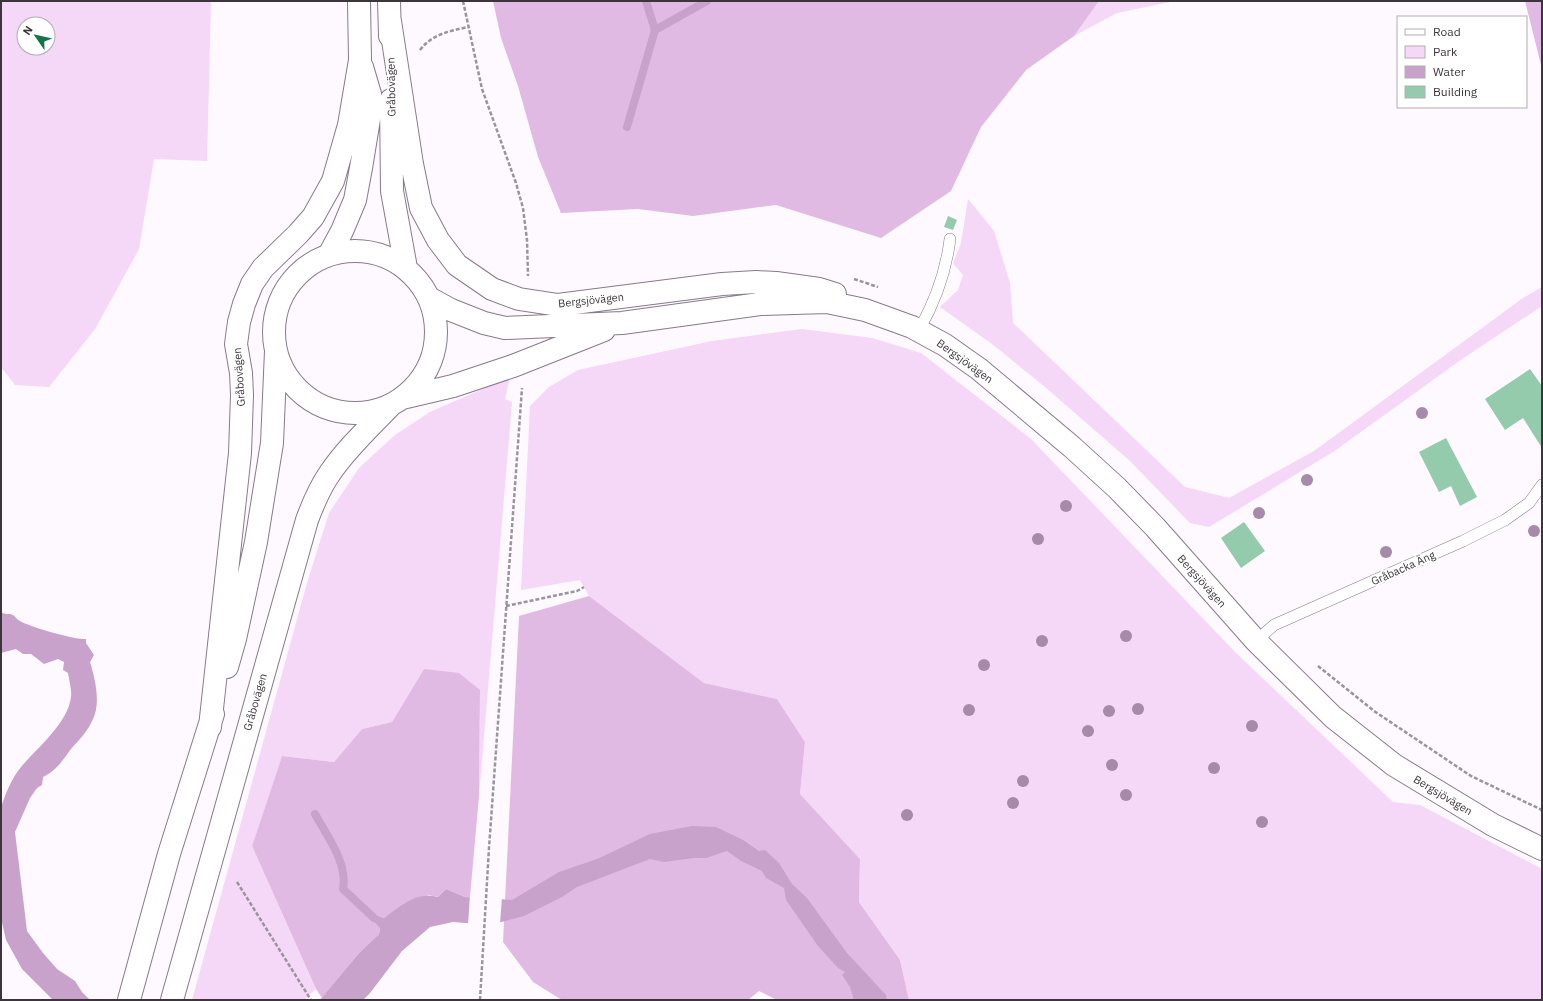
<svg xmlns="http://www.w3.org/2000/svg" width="1543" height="1001" font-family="'IBM Plex Sans',sans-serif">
<rect width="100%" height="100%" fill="#fef8ff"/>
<path fill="#f5d7f7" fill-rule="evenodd" d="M1,1H211L207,161L154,159L139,249L95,329L49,387L15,385L1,367ZM24,24H48V48H24Z
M1099,1H1175L1117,13L1074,36Z
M968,199L994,231L1010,283L1013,323L1185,487L1229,498L1314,451L1523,298L1542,287V306L1462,359L1333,452L1209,527L1190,523L1129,460L1045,387L992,344L940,307L958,290L963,275L953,263L961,243Z
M802,329L872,338L921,353L1031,439L1235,652L1393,802L1420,805L1542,869V1000H909L900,960L859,902L860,859L800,794L805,742L777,699L704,683L589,596L580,580L521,590L530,406L549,387L578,370L712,341Z
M510,377L505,399L512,402L479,796L480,690L424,669L392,722L362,729L334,762L282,756L252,846L316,989L304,1000H192L307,583L329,513L359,468L395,435L430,412Z"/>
<path fill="#e1bae4" d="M493,1H1099L1074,36L1026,70L981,127L951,191L881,238L776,205L693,216L638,209L561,213L538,157L518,86L501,38Z
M1525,1H1542V69Z
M589,596L704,683L777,699L805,742L800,794L860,859L859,902L900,960L909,1000H777L759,991L748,1000H562L533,982L503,942L519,616Z
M424,669L459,673L480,690L479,796L470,897H465L446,889L438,897L429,895L384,918L376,915L380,928L379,934L359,953L322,998L316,989L252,846L282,756L334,762L362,729L392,722Z"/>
<path fill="#c8a2cb" d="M1,612C5,615 9,613 13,615C15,616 17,620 20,621C30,627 75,640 86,639V643L94,655L90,662C95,678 101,703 93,719C88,731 79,740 71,749C62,761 57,770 43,777L42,785L37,788L30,798L15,832L27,931L43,953L57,969L75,981L82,992L90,1000H53L22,969L6,940L1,918V808C5,794 12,778 21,767C37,748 68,723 71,697C72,690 69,680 68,673L63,670L64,662L58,659L44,664L31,654H23L16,649L1,653Z
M692,826L716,827L743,840L759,851L765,850L779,863L792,884L807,898L847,953L886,995L887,1000H854L850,987L842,975L845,972L838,968L818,946L786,900L784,888L766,878L762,871L741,861L727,851L706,858H694L664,862L650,859L577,887L562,897L524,916L490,925L453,922L430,927L402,951L370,993L363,1000H320L359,953L379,934L380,928L366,913V908L376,915L384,918C401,906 416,891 438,897L446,889L465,897L512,900L559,872L597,859L650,834Z"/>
<path fill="#fef8ff" d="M470,895L502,897L500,924L490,927L468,925Z"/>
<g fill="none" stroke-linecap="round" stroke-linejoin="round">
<path stroke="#c8a2cb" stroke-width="8" d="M655,30L707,1
M627,127L655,30L646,1
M315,814C327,836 348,863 343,889L374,918"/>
</g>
<path fill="#94cbac" d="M948,216L957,220L953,230L944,227Z
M1530,369L1542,386V448L1523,418L1505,430L1485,399Z
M1446,438L1477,497L1460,506L1451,486L1439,492L1419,452Z
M1244,522L1265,551L1241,568L1221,538Z"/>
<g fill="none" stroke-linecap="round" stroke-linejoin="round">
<g stroke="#897a8a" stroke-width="12">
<path id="lane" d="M919,330C935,302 946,272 950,239
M1256,641L1274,625L1463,541L1505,520L1529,503L1542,485"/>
</g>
<g stroke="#897a8a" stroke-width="24">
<path id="secondary" d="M389,1L390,36
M390,21L412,164L421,208L438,240L457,265L492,289L519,299L558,305L722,284L756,282L776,283L819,289L835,294
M391,100L392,191L406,268
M274 332a81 81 0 1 1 162 0a81 81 0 1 1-162 0Z
M329,255L342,231L355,200L361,168L370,113V94L362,67
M429,298L451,310L484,323L505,328L622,323L760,304L827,302L865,310L912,327L945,345L979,369L1072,447L1117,488L1155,527L1256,641L1333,717L1394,765L1493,825L1542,849
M402,398L453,386L513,366L604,330
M227,667L235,639L256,542L272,443L276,351
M210,727L240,453L242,395L241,373L236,344L239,322L244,304L252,284L263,268L298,234L313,217L333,181L349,125L360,60L359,1
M129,1000L169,854L213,714
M172,1000L307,520C313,504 320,487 330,473C347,448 370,427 391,405"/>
</g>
<path stroke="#9a949b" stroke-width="2.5" stroke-dasharray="4 2" stroke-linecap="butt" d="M463,1L482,89L516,183L523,208L527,240L528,276
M420,50C432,34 450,31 468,27
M854,279L878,287
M506,606L577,591L584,587
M1318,666L1374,711L1471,776L1542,810
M237,882L311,1000
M480,1000L489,848L522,388"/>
<use href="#lane" stroke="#fff" stroke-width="11"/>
<use href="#secondary" stroke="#fff" stroke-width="22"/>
</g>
<g fill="#a789a9">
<circle cx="1422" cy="413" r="6"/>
<circle cx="1307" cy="480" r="6"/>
<circle cx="1066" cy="506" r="6"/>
<circle cx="1259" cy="513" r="6"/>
<circle cx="1534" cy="531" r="6"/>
<circle cx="1038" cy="539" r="6"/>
<circle cx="1386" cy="552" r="6"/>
<circle cx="1126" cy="636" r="6"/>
<circle cx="1042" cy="641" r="6"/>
<circle cx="984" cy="665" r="6"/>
<circle cx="1138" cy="709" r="6"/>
<circle cx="969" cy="710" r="6"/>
<circle cx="1109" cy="711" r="6"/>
<circle cx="1252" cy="726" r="6"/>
<circle cx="1088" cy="731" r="6"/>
<circle cx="1112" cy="765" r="6"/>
<circle cx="1214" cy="768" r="6"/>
<circle cx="1023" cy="781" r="6"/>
<circle cx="1126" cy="795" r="6"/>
<circle cx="1013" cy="803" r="6"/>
<circle cx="907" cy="815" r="6"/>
<circle cx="1262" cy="822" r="6"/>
</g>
<g text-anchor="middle" stroke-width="4" stroke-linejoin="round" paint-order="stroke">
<g font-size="11" fill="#3c353c" stroke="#fff">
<text transform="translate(391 87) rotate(-91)" y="4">Gråbovägen</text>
<text transform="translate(591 300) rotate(-6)" y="4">Bergsjövägen</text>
<text transform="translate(965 361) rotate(36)" y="4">Bergsjövägen</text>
<text transform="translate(239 377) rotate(-94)" y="4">Gråbovägen</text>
<text transform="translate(1403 568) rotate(-24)" y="4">Gråbacka Äng</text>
<text transform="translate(1202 581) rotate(48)" y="4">Bergsjövägen</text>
<text transform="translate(255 702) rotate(-74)" y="4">Gråbovägen</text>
<text transform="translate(1443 795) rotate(31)" y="4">Bergsjövägen</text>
</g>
</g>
<rect width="1543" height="1001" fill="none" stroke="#3c353c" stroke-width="4"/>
<rect x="1397" y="16" width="130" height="92" fill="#ffffff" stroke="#b1aeb1"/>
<rect x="1405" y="29" width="20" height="6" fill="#ffffff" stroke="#b1aeb1"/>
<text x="1433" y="36" font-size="12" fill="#3c353c">Road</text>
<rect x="1405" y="46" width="20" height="12" fill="#f5d7f7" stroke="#b1aeb1"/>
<text x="1433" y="56" font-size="12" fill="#3c353c">Park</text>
<rect x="1405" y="66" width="20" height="12" fill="#c8a2cb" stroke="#b1aeb1"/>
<text x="1433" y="76" font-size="12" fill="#3c353c">Water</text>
<rect x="1405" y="86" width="20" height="12" fill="#94cbac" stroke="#b1aeb1"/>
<text x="1433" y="96" font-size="12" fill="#3c353c">Building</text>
<g transform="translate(36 36) rotate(304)"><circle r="19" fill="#ffffff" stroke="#b1aeb1"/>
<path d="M0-3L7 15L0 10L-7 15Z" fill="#10744c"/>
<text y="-6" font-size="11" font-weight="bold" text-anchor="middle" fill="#3c353c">N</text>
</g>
</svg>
